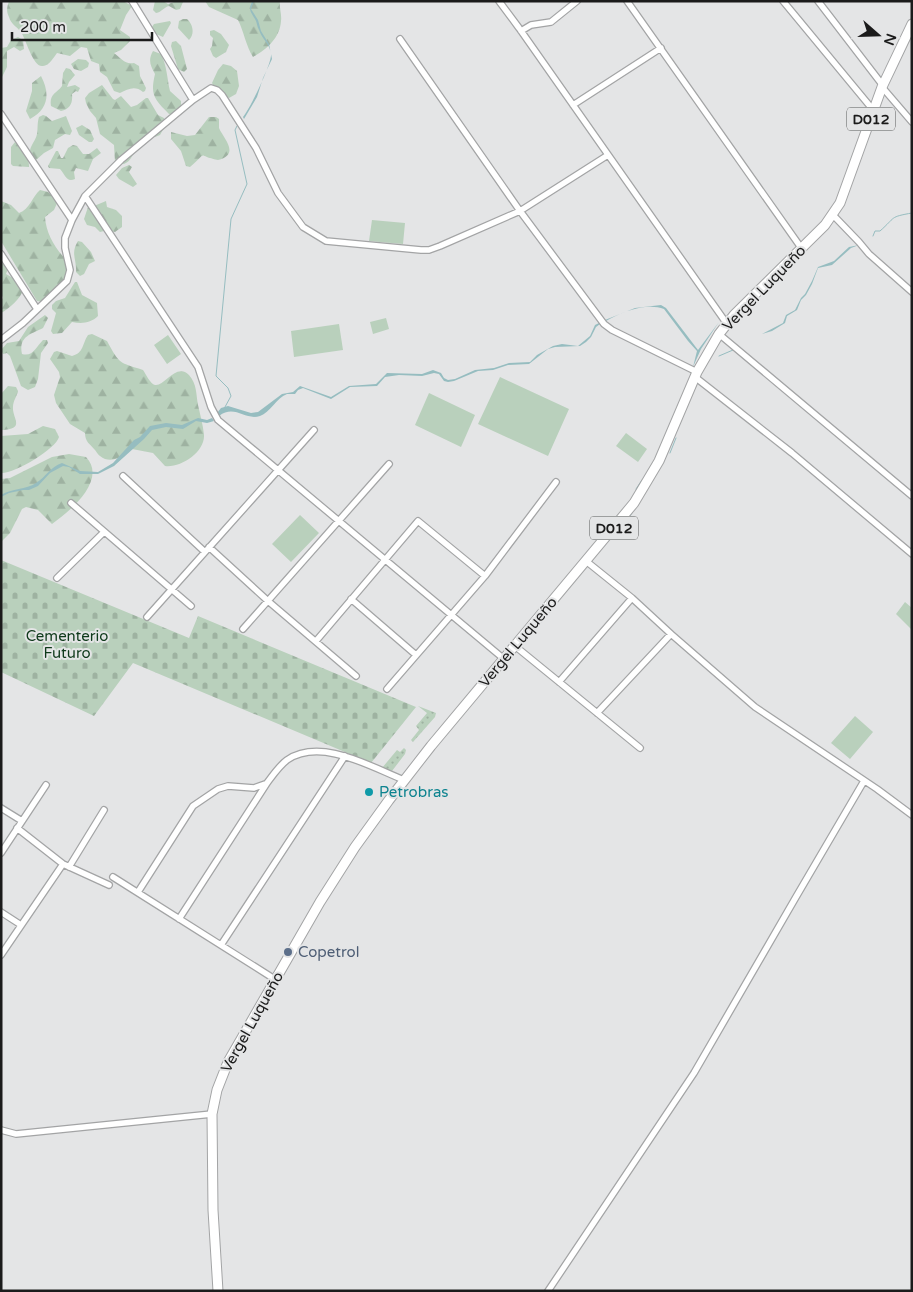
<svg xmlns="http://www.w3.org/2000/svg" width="913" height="1292" font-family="'Varela Round',sans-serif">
<defs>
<pattern id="grass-dots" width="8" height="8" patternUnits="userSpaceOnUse" patternTransform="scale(1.25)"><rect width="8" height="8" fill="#b9d0bc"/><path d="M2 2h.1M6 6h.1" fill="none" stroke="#9eb2a1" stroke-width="1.8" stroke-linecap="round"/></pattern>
<pattern id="forest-firs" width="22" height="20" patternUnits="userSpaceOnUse" patternTransform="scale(1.25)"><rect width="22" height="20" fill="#b9d0bc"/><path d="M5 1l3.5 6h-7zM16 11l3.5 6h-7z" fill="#9eb2a1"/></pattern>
<pattern id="cemetery-stones" width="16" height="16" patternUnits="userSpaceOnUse" patternTransform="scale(1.25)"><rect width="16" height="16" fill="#b9d0bc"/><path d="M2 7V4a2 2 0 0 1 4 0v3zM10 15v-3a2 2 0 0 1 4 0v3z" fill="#9eb2a1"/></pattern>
</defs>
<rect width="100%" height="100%" fill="#e4e5e6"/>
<path fill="url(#grass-dots)" d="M418,706L436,713L435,717L413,742L411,740L419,730L416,726L427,713Z
M404,748L406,750L405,754L392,771L382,768L397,750L400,752Z"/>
<path fill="url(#forest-firs)" d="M9,1H123L132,6L126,15L120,30L130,37V41L121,50L114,53C121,58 125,65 134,63L139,66L140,76L146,88L145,91L143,92C135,85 128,89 120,93L114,91L107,77L100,72L99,64L91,61L87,48L81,47L70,56L57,53C54,57 49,66 43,66C33,68 26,39 21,32C16,26 11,24 9,17C6,11 7,7 9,1Z
M155,1H163L168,4L177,1L183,2L180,9L176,10L169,6C164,7 162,12 156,13L153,10Z
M205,1H280C279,8 282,15 281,21C280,38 266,50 253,57C246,46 244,32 238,20L209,7Z
M183,19H187C193,24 195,34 189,40L178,28L179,21Z
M170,21L171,23L163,37L156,34L152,27L154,24Z
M214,30L221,34L229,45L226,52L216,58L213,56L210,49L212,46L213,38L210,35V31Z
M18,37L23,40L24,49L20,51L14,47L7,51V67L1,79V48L7,47L11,40Z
M176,41L181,46L187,69L184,72L178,69L171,46L172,42Z
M153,51L161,54C167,66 167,78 170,91L181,101V109L176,115L169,114C154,99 150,95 155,74C150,65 148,60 153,51Z
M78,59L86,60L89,63L88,67L81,71L74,69L71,64Z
M223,64L231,66L237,71L239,86L236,94L229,98L216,90L212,83L218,70Z
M66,68L70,69L75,75L69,82L67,87L75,85L80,88L78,92L76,91L72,94C73,103 70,109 61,111L51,106C49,94 56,94 62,86L63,73Z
M41,76C50,93 49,109 30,119L26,111L32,91V83Z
M102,85L113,99L115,100L121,96L131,107L137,105L146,98H148L158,115L164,118L165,122V126L160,135L155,137L149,136C145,140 140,144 137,148C131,157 128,169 115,162L114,145L100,134L96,118L90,111L86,103L85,98L89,93Z
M43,115L46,116L52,121L66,116L72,131L70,135L65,134L55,140L53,148L44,153L36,160C23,151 35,144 37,134C38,129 37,123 39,117Z
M209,117H216L219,119C219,120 219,127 219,128C223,138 241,154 218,160C195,156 210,150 190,167L186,166L181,151L171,139V132L187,136L195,135Z
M82,125L90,130L94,139L92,142H89L79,135L76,128Z
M15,142C21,147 30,159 29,167L13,166L11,164V147Z
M73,145L77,146L83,154H89L97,148L101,153L93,159L88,171L76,168L74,172L75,179C66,183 65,174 60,169L49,168L48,166L56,151H58L61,158H63L68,148Z
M129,165L132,167L129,172L137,184L133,187L119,179L116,175L122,168Z
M40,190L48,192L58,201L54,210L45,217C46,235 57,251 70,264L64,284L44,302L37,301L1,241V201L11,205L19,213C30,209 32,197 40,190Z
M106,201L107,207L116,210L122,216V227L115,232L111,231L94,206Z
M88,207H90L105,229L104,231L100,232L95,227L87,225L84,219Z
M78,241L82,242L91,252L95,261L89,264L84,274L80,276L76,272C77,259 70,254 78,241Z
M5,263L9,266L6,274L13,278L23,290C21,298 9,309 1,313V300L3,298L1,293V264Z
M75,282H77L82,295L97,303L98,316C91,323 82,324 72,322L62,333L53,334L51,331L56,313L52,309V305L56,301L65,298Z
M45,315L48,318L43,328C32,334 18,336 22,354C33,357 36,347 43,340H47L48,343L41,353L38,379L35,387L28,390L21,386L10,356L7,353L3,354L1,350L7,343L19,341L28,327Z
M92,334L107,341C120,365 119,362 143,370C146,374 150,384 155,385C164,387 176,362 189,375C197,384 196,394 198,405C200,414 203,425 204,435C205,452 181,468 165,466L153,453L132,449C123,456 111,465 100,456C98,455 96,451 95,450C90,444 85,442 85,433L70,424L56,403L54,395L60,377L59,372L50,359L54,352L57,351L72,356C84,353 82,344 88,335Z
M8,386L16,387L18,391C17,396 13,401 13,407C12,418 26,429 2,430L1,394Z
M43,426L55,429L59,437C56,449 14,474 1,473V436L28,434Z
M69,454L86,457C108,480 69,512 52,524L38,510L26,507L22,509L10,533L1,542V479L10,478L52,457Z"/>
<path fill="url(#cemetery-stones)" d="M1,560L189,638L198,616L416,707L371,763L133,663L94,716L1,672Z"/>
<path fill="#b9d0bc" d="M372,220L405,223L403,244L369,241Z
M386,318L389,329L373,334L370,322Z
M339,324L343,350L294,357L291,331Z
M168,335L181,354L167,364L154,345Z
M500,377L569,409L548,456L478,424Z
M429,393L475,415L461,447L415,425Z
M626,433L647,449L638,462L616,446Z
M300,515L319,533L291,562L272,544Z
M905,602L912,608V630L896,614Z
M855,716L873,732L850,759L831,743Z"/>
<path fill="#96bdc0" d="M254,1L251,9L258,20L261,31L269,44L272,59L263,78L257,97L244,119L243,117C250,109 272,63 271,54C270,44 262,39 259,30C257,27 257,22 255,19C251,12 248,10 252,2Z
M859,245L851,248L832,265L818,268L812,284L806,295L801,300L797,310L787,316L785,323L772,331L762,334L783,323L786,315L795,310L801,298L805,294L812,281L818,267L834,261L849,247Z
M661,305L666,308L698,350L719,322L701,349L693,367L697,351L688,341L664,309C647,302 621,312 606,321L605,320L635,308Z
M599,323L600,324L596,327L591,337L586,342L580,346L555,347L548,349L529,364L508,365L493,370L478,371L454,381L448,382L444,381L439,374L434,373L422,376L399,375L385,377L377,386L350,387L331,399L303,388L298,390L295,394C292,394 289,394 287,394C276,398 270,413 260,416C245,421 235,404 219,416L217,413L221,408L228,406L251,413L258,412L282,394L293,392L300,386L331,397L349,386L376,384L387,373L422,374L433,370L441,373L444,378L448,380L455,379L475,370L494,368L509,363L530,362L537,355L553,346L562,344L578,346L590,336L595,325Z
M198,418L207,420L212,418L214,421L207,423L196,421L183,429L166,427L152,430L144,439L114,466L98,474H80L69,467L63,466L50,473L38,486L29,490H23L9,493L1,497V495C12,488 26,490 36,483C46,477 50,467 62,463L80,471L98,472L113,463L134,440L140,437L150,426L166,423L182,425Z"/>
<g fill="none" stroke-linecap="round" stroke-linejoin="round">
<path stroke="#96bdc0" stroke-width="1" d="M873,236L875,231H880C896,217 889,217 912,213
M719,356L733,350
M225,407L231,396L228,388L216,376L231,219L247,184L235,130L237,126
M670,453L676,438
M636,489L642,480
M620,530L632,513"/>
<g stroke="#a3a4a5" stroke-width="8">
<path id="street" d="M132,1L193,100
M499,1L519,28L727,324
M627,1L802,249
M783,1L874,111
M818,1L881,83L882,87L912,122
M521,31L531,25L551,22L577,1
M400,39L520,211L604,324L612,330L697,372
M573,105L661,48
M1,114L72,220
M85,196L198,367L211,407L218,420L504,659
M833,215L859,242L869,254L912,292
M1,254L37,309
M719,334L912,496
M1,340L23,323L67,281L70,270L65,248V238L72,220L85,196L121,160L193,100L211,88L217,90L222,95L256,148L278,193L303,227L326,241L421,250H429L440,246L520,211L608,155
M695,377L792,453L912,554
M123,476L205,552
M71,503L191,606
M209,547L268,601L356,676
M586,561L632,598L671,634L755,707L877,789L912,815
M57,578L104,532
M351,599L416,655
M147,617L314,430
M243,629L389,464
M316,641L418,521L485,576
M515,646L640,748
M559,682L632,598
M387,689L485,576L556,482
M597,713L671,634
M1,808L22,821
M17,828L63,864L109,885
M1,853L46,785
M69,867L104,810
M113,877L276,980
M138,892L193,806L218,789L228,786L254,788L265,784
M1,912L21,925
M179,919L267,783C273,775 279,766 287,760C321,737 371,767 404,780
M221,945L345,756
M1,955L63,864
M1,1130L16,1134L212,1114
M548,1291L694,1073L796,897L864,781"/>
</g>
<g stroke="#a3a4a5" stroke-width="11">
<path id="primary" d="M218,1291L213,1210L212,1114L217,1090L228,1062L320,902L355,847L389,800L431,746L634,503L659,461L697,372L719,334L734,315L825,225L840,203L882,87L912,24"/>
</g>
<use href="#street" stroke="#fff" stroke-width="5.5"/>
<use href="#primary" stroke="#fff" stroke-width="9"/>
</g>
<circle fill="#0f9aa8" stroke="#e4e5e6" stroke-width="2" cx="369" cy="792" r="5"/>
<circle fill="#5c6f8a" stroke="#e4e5e6" stroke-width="2" cx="288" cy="952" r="5"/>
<g text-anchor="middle" stroke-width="4" stroke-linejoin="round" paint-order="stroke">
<g fill="#e4e5e6" stroke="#575858" stroke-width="1">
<rect x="847" y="107.5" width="48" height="23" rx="4"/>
<rect x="590" y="516.5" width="48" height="23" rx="4"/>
</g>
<g font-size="14" font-weight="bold" fill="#1b1b1b">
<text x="871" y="124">D012</text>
<text x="614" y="533">D012</text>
</g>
<g font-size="15" fill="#1b1b1b" stroke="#e4e5e6">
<text transform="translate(764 288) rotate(-46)" y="5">Vergel Luqueño</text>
<text transform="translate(518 642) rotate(-50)" y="5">Vergel Luqueño</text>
<text transform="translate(252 1022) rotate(-61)" y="5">Vergel Luqueño</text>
</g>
<g font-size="15" fill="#0e391a" stroke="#e4e5e6">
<text x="67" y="641">Cementerio<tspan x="67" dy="17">Futuro</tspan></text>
</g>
<g font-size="15" fill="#0d838f" stroke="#e4e5e6" text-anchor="start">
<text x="379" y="797">Petrobras</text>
</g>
<g font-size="15" fill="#4e5e75" stroke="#e4e5e6" text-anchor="start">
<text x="298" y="957">Copetrol</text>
</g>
</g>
<rect width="913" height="1292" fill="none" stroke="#1b1b1b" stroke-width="5"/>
<g transform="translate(878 35) rotate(110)" stroke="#e4e5e6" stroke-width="4" paint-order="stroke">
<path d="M0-4L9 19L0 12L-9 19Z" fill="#1b1b1b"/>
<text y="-8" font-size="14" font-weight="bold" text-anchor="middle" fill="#1b1b1b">N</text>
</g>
<path d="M12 32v8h140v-8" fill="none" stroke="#1b1b1b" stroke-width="2.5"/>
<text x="20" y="32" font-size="15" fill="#1b1b1b" stroke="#e4e5e6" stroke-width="4" paint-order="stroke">200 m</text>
</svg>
